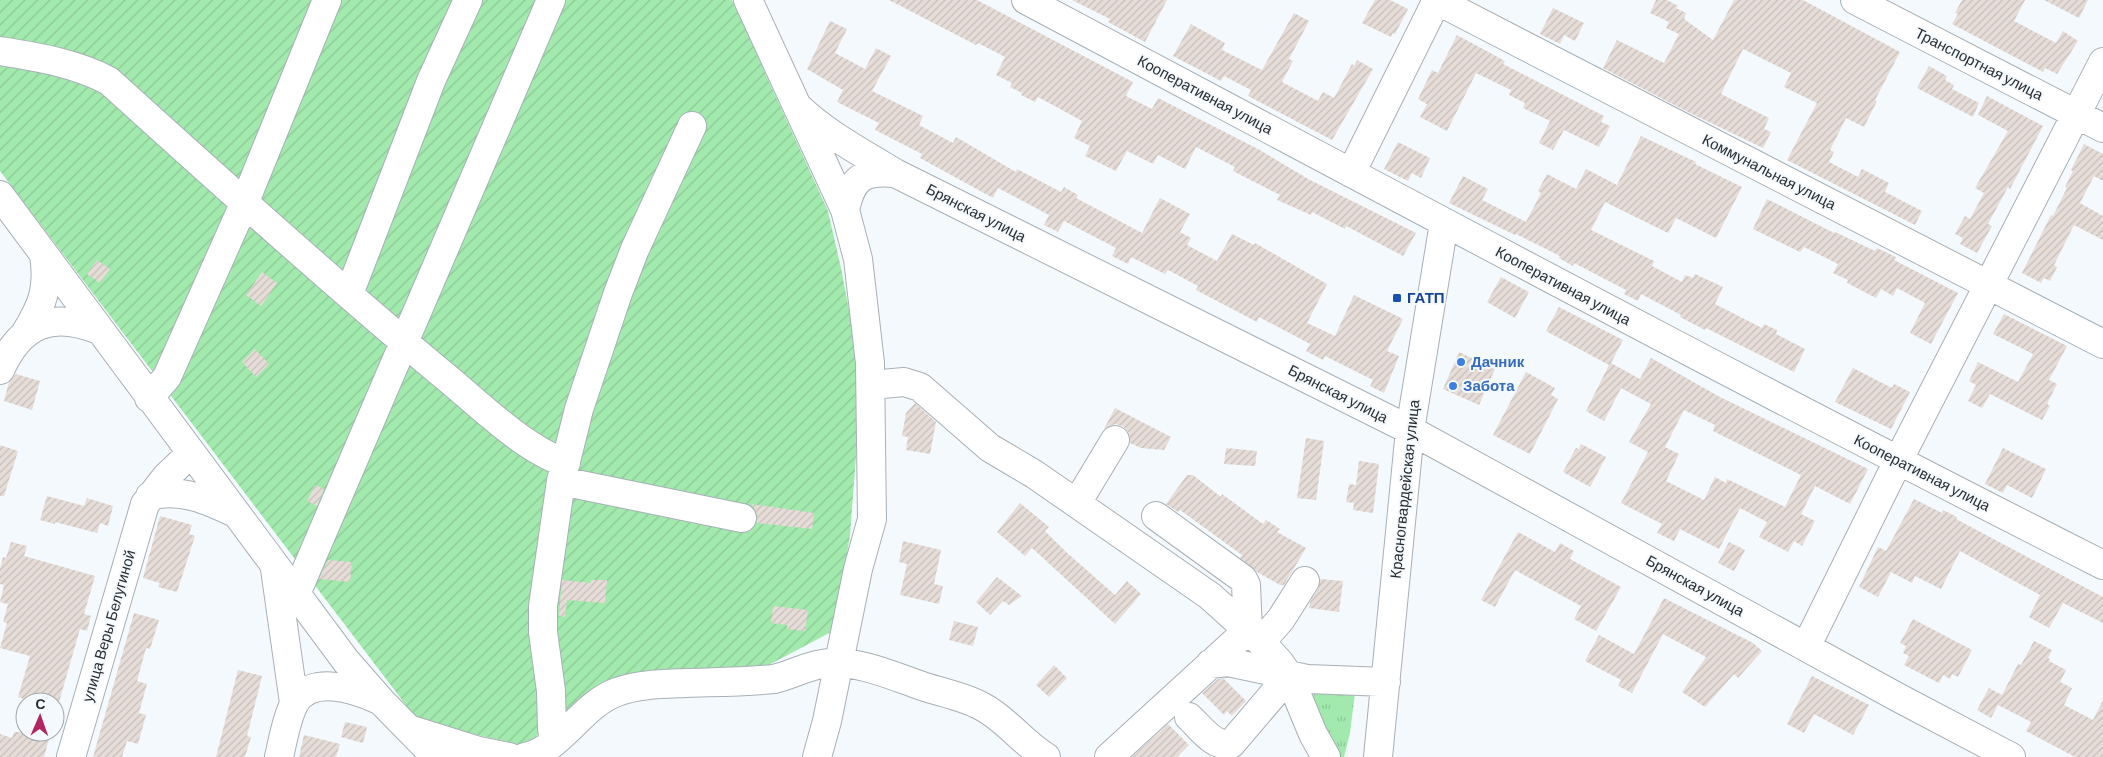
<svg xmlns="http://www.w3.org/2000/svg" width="2103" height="757" font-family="Barlow,sans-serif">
<defs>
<pattern id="grass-tufts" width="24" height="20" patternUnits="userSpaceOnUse" patternTransform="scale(1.25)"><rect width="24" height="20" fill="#a2e9ae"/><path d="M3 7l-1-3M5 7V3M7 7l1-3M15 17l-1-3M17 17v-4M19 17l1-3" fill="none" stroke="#8cc896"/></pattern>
<pattern id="garden-furrows" width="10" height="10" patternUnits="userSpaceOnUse" patternTransform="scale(1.25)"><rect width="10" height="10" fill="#a2e9ae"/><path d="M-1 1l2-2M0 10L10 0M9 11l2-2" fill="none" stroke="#8cc896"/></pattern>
<pattern id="building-hatch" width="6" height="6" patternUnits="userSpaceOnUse" patternTransform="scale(1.25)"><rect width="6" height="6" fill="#e7ddd8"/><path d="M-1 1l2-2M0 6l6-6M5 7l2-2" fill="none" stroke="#c6beba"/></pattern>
</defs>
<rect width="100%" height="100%" fill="#f4f9fd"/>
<path fill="url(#grass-tufts)" d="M1315,690L1355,693L1350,733L1344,757H1338L1312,701Z"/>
<path fill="url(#garden-furrows)" d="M0,0H732L828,211L841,268L862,378L850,535L835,630L763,668L628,678L588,692L525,746L418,721L0,171Z"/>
<path fill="url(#building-hatch)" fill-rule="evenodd" d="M889,0H977L1133,82L1126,96L1152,109L1158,98L1258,149L1310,180L1416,233L1403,256L1346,226L1345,229L1312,212L1311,215L1277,200L1280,195L1233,171L1235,167L1196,147L1185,169L1158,155L1153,164L1127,151L1116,171L1085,156L1090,146L1074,138L1082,121L1038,97L1035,102L1021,95L1022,93L1010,87L1012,83L996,75L1005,57L978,43L976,45Z
M1072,0H1167L1145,42L1108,22L1110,19Z
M1375,0H1390L1408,9L1395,34L1393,33L1391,37L1362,23Z
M1656,0H1667L1678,6L1676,8L1686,13L1684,19L1713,40L1734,0H1803L1900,52L1875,100L1877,101L1864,127L1846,118L1830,150L1834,152L1829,162L1858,177L1862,169L1889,183L1885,192L1922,211L1915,225L1787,160L1817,103L1784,87L1791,73L1743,49L1721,94L1769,118L1764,129L1771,132L1763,148L1688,112L1603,68L1617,40L1664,63L1679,34L1666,28L1669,22L1650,13Z
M1962,0H2025L2014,21L2056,43L2063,31L2078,41L2057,74L2045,68L2043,72L1952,24L1958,14L1955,13Z
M2044,0H2088L2079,18Z
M1553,8L1584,23L1575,41L1564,35L1560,44L1540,34Z
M1294,13L1309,21L1289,59L1293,61L1282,82L1318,101L1323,92L1334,98L1352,64L1354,66L1357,60L1373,69L1332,140L1248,96L1251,90L1224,76L1221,81L1173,56L1191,24L1225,43L1222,50L1262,70Z
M830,21L847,29L835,53L865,69L876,48L891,56L872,91L923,116L919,125L953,143L956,137L1016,172L1017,169L1061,192L1064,187L1078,195L1076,198L1142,233L1160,198L1190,214L1180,232L1191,238L1187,245L1217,261L1232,234L1254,245L1255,243L1327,284L1307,323L1335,336L1354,295L1403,319L1387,351L1399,356L1384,393L1370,386L1373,380L1325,356L1323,360L1306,351L1310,344L1259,317L1257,322L1196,290L1198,286L1168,270L1165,274L1131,257L1128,264L1112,256L1116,248L1064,221L1058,232L1044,225L1049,215L998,188L993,198L920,158L922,154L875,130L879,123L837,102L843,90L807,69Z
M1457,35L1505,61L1503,64L1604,116L1601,122L1610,126L1599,147L1564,130L1553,150L1539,143L1550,121L1523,108L1525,103L1509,95L1511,90L1476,73L1447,131L1420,117L1427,104L1418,99L1432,70L1438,73Z
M1929,66L1947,76L1945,80L1954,85L1952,89L1979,103L1973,117L1917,88Z
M1987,96L2043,126L2010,189L2008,187L1988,224L1992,226L1977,253L1960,244L1963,238L1955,234L1965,216L1970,219L1984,193L1975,188L2008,131L1978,115Z
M1641,136L1696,162L1695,164L1742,187L1716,238L1676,218L1668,233L1605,202L1591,230L1654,261L1652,266L1682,282L1685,275L1693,278L1695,274L1723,287L1715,304L1762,328L1764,324L1777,330L1776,334L1805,349L1794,372L1706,328L1705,330L1680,317L1681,315L1641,294L1638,301L1624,294L1626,290L1574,263L1573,266L1559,258L1560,256L1516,234L1515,235L1449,203L1463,176L1488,189L1482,200L1526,222L1541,193L1538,191L1547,174L1576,189L1586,169L1617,185Z
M1398,142L1430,158L1421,178L1412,173L1408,181L1384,169Z
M2084,144L2103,154V181L2094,176L2080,203L2103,216V240L2074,225L2054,265L2057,267L2050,281L2044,278L2041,283L2022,273L2051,215L2053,216L2067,188L2065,187L2073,171L2071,170Z
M1767,199L1834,233L1835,232L1875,251L1877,248L1896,257L1894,260L1958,293L1931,344L1910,333L1925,303L1897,288L1893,296L1881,289L1876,298L1847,283L1848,280L1833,273L1838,264L1804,247L1800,252L1753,229Z
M97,260L110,269L100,283L87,274Z
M262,272L277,283L261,306L246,295Z
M1501,277L1529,292L1515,318L1487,302Z
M1559,307L1623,340L1611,363L1640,379L1651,358L1720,397L1868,469L1850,504L1815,486L1801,514L1815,521L1802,546L1794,541L1788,552L1759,537L1767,522L1740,508L1719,549L1680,529L1674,541L1657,533L1662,524L1621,503L1648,452L1629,442L1651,404L1621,388L1604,421L1586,411L1609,365L1546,331ZM1684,410L1715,425L1713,431L1801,475L1785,507L1727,479L1726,483L1715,477L1704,500L1666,481L1679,454L1665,447Z
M2004,314L2067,346L2049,380L2057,384L2047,404L2050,406L2042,420L1990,394L1982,408L1968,401L1976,385L1969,381L1978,362L2018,382L2033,354L1993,334Z
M255,349L269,364L256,377L242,362Z
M1459,352L1495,369L1479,405L1443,389Z
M1853,368L1892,388L1894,384L1910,392L1891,429L1835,402Z
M1526,372L1555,388L1551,395L1558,399L1530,454L1493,435Z
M16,374L40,381L32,410L4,401L9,382Z
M915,403L936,422L930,454L906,450L908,437L902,436L906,413Z
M1115,408L1171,437L1164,450L1141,448L1130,443L1129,433L1123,426L1115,424L1104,429Z
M1306,438L1324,441L1316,500L1297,498Z
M1581,444L1606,457L1590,487L1563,472L1576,448L1579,449Z
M0,445L18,451L4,496H0Z
M1226,448L1257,451L1255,466L1224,464Z
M2003,448L2046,469L2032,498L2007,485L2003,493L1985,484Z
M1359,461L1379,464L1373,513L1353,510L1354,503L1346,502L1349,484L1356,485Z
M1187,475H1193L1221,497L1222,494L1263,524L1266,520L1280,529L1277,532L1306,548L1284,585H1280L1257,572L1240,558L1242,555L1180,510L1178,512L1166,504Z
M315,485L324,489L317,506L307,501Z
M47,496L84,506L87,498L113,506L108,526L100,523L97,533L55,522V524L40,520Z
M1914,499L1942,513L1943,510L1957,517L1956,519L2103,597V623L2063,603L2049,628L2029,617L2040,595L1960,551L1941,589L1915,576L1912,583L1891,572L1878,597L1859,587L1878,547L1886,551Z
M1020,503L1049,527L1045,531L1065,551L1115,595L1127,581L1141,594L1115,624L1032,548L1025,556L997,532Z
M752,504L814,513L812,529L757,523V514Z
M160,516L192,525L189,534L195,536L177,592L158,587L160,583L143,578Z
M1518,532L1555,552L1560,543L1574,551L1570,559L1621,587L1596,631L1574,619L1581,606L1515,570L1495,607L1481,600Z
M903,541L941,550L934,584L943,586L939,604L900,595L907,564L899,562Z
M11,542L27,546L24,556L95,576L84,614L91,616L87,631L80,629L59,702H23L24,699L18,697L30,656L0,648L7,623L3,622L8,604L0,602L4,585L0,584V569L3,557L6,558Z
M1729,542L1745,550L1734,571L1718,563Z
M328,560L352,562L350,582L319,579Z
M997,577L1022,596L1009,605L1003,601L990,615L976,602Z
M1320,579L1343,581L1339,612L1309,608L1310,602L1318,589Z
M562,580L591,583V580H607L605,603L567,600L565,617L559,616Z
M1664,598L1753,643L1762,651L1738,678L1734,674L1705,707L1682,692L1706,657L1663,634L1632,693L1618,686L1621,680L1585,661L1599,635L1634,654Z
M773,606L808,610L805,631L787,629V625L771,623Z
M134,613L159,620L150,649L146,648L137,681L147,684L139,713L146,715L138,744L127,741L122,757H93Z
M1913,619L1972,650L1958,677L1952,674L1950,679L1943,675L1939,683L1904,665L1909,656L1903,653L1906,646L1900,643Z
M954,621L978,627L973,646L949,640Z
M2034,641L2052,650L2048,658L2050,659L2049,661L2066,670L2060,682L2072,688L2064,705L2093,720L2103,700V757H2075L2026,731L2031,722L1998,705L1991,718L1977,710L1989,688L2002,695L2018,664L2021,665Z
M1054,665L1067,678L1049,697L1036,685Z
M238,670L262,676L247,736L251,737L245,757H216Z
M1812,676L1869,705L1853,735L1814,714L1804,733L1787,724Z
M1223,678L1246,701L1232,716L1227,711L1224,715L1202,693L1218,679Z
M345,722L367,727L363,743L341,737Z
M1168,724L1189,745L1177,757H1132Z
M14,732H51L44,757H0V734L12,738Z
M304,735L340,744L336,757H299Z"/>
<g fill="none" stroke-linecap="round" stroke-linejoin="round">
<g stroke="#a7b0b6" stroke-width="30">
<path id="minor" d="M748,0L845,210L858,259L870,363L872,519L858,569L827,721L817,757
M1026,0C1384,190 1741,382 2103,565
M1436,0L2103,344
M1855,0L2103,128
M0,51C37,57 76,63 109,81C218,180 328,279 441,373C477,402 523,449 566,463
M797,106C826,134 861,152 895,173L1410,430L1899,698L2011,757
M1351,173L1437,0
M0,195L346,661L381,701L436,757
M845,210C852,178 862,170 895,173
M349,294L431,81L468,0
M26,332C43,304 49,288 44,255
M0,370C21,323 52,311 99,330
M871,385L904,382L920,387L990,448L1034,474L1210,596L1261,642L1280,663L1289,676L1313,734L1326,757
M149,398L167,377L244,204L327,0
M561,481L742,518
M150,496C180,487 210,501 237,514
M1077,503L1115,440
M275,569L294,703
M296,594L551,0
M1261,642L1281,619L1305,581
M1806,647L1898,461L2103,62
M1210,664L1228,662L1307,679L1386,682
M1189,717C1200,727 1214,748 1231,744L1289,676
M412,730L479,751L509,757
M554,741L552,729L551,691L543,632V606L561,481L579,409L618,293L635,249L692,126
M71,757L145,504L166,477L191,453
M279,757C283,740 286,720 294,704C310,674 355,689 379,700
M525,757C561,750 581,705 617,692C638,684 664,684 686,683C715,682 744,682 774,679C792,675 810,664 829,663C861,661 895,677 925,687C944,693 966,697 983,707C1007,720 1023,743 1046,757
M1109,757L1248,630L1246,585L1243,579L1156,516
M1378,757L1410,430L1444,223"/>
</g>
<use href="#minor" stroke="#fff" stroke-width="28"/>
</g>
<rect fill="#1a4fb4" stroke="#f4f9fd" stroke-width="2" x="1392" y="293" width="10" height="10" rx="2.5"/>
<g fill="#3f7fe0" stroke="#f4f9fd" stroke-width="2">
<circle cx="1461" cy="362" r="5"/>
<circle cx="1453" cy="386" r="5"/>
</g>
<g text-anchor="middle" stroke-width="4" stroke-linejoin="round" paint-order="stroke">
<g font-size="15" fill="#292d2f" stroke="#f4f9fd">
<text transform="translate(1979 64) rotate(27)" y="5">Транспортная улица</text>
<text transform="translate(1205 95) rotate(28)" y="5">Кооперативная улица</text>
<text transform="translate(1769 172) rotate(27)" y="5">Коммунальная улица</text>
<text transform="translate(976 213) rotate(27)" y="5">Брянская улица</text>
<text transform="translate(1563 286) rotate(28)" y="5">Кооперативная улица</text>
<text transform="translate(1338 394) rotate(27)" y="5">Брянская улица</text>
<text transform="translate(1922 473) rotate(27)" y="5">Кооперативная улица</text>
<text transform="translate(1405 489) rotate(-84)" y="5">Красногвардейская улица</text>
<text transform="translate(1695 586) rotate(29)" y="5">Брянская улица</text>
<text transform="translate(109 626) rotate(-74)" y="5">улица Веры Белугиной</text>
</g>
<g font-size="15" font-weight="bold" fill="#164399" stroke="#f4f9fd" text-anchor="start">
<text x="1407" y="303">ГАТП</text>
</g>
<g font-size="15" font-weight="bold" fill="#366cbe" stroke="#f4f9fd" text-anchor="start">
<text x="1471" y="367">Дачник</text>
<text x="1463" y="391">Забота</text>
</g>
</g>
<g transform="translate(40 717) rotate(2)"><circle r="24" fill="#f4f9fd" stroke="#a3a7ab"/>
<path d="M0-4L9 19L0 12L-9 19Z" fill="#b02562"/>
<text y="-8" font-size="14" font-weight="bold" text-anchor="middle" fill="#292d2f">С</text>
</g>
</svg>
